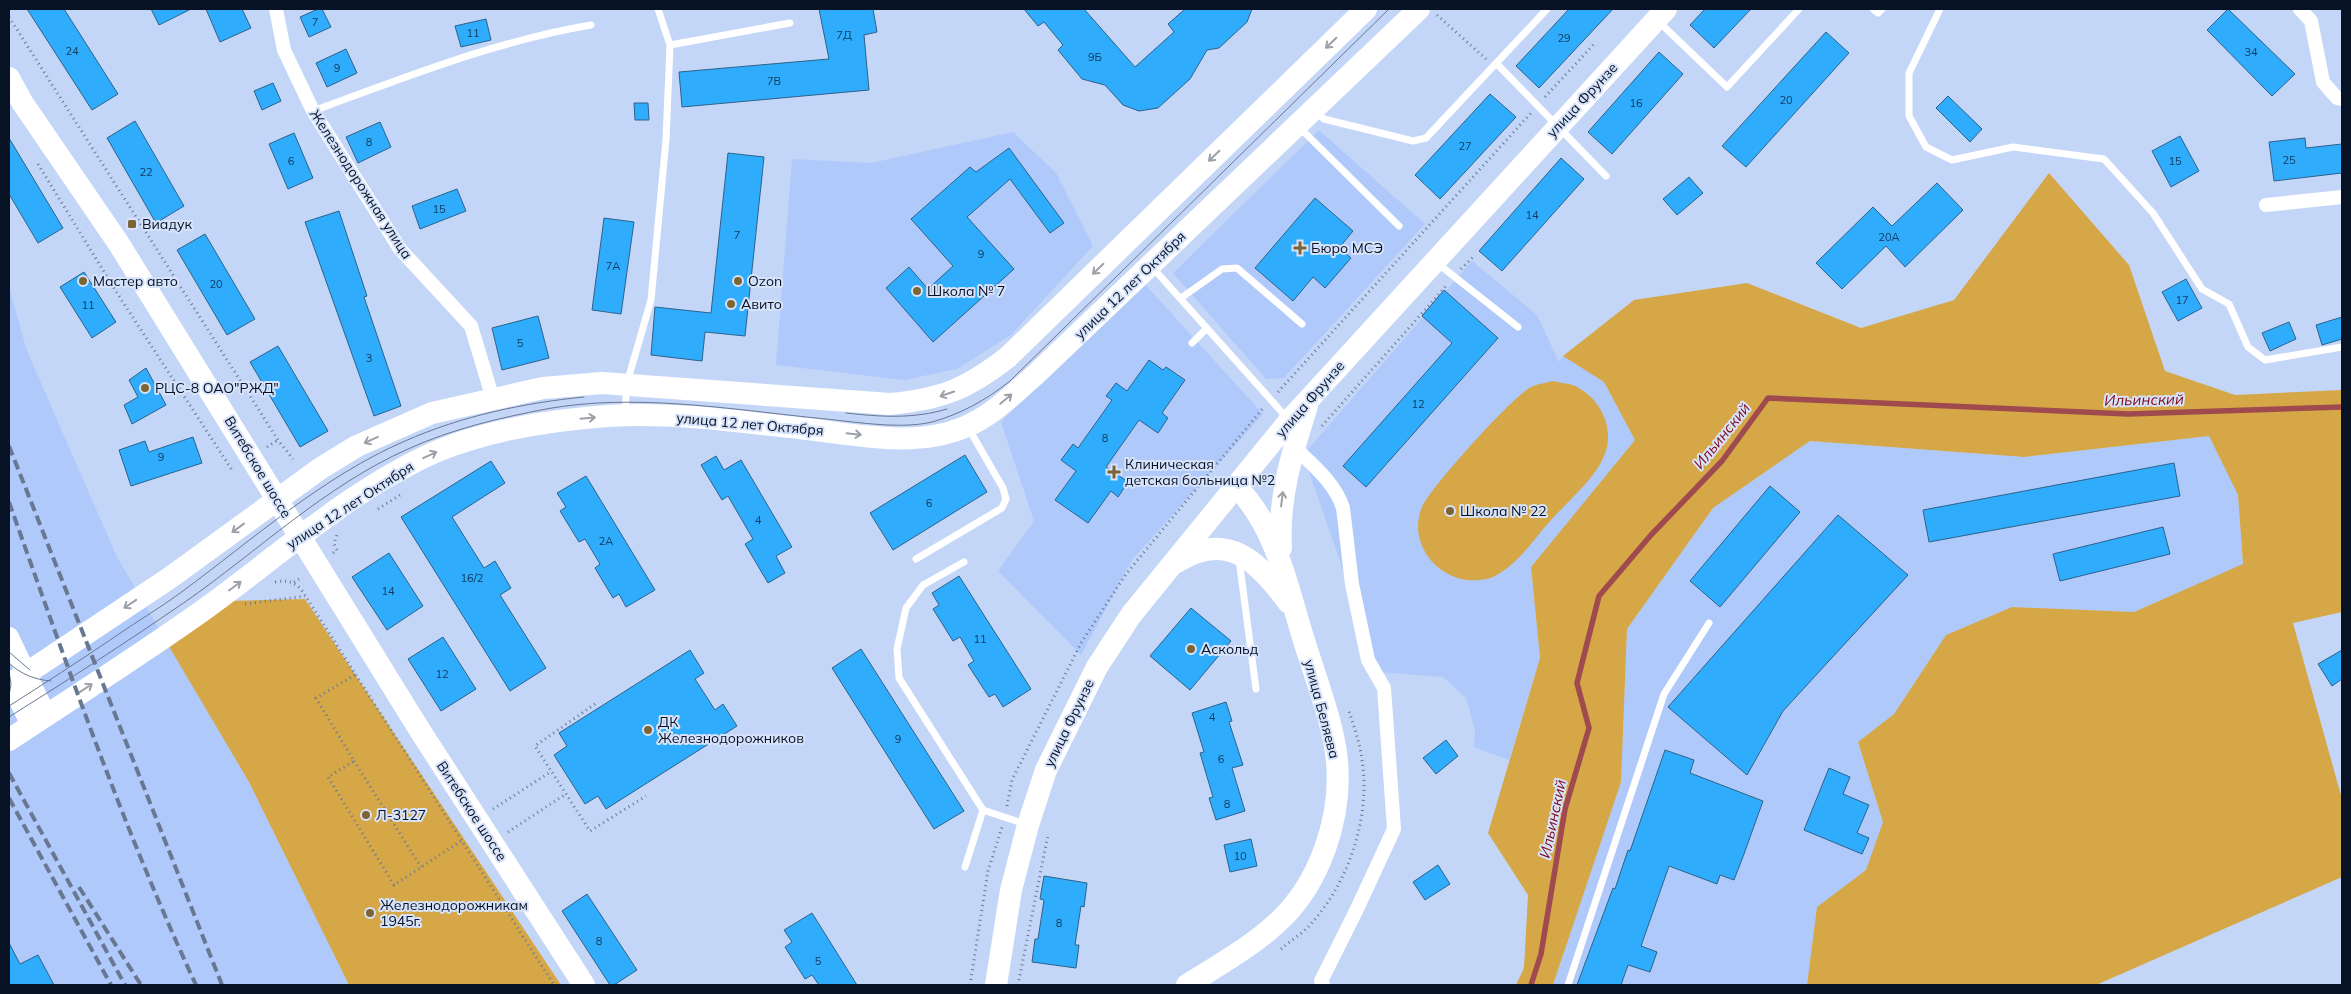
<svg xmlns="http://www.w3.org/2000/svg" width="2351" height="994" font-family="Mulish,sans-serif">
<rect width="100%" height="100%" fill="#c4d6f8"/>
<path fill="#afc9fb" d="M1319,130L1425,224L1284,378L1266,379L1173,273Z
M1013,132L1056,173L1093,246L1011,335L957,369L904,380L776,365L792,159L871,163Z
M1472,261L1537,315L1559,362L1563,356L1604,382L1635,440L1531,567L1540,658L1509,760L1474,747L1475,730L1466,698L1443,677L1379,672L1303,455Z
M1142,281L1263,414L1132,560L1081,655L998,571L1034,521L1001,422Z
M9,287L27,351L117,557L249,782L349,985H9Z
M2209,436L2238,495L2243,565L2134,612L2012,607L1946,635L1894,714L1858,742L1883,822L1866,871L1817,907L1807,985H1553L1621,782L1627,629L1713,508L1810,441L2024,457Z"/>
<path fill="#d5a747" d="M2049,173L2129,265L2165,371L2235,395L2342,390V612L2293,623L2342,799V877L2096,985H1807L1817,907L1866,870L1883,822L1858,742L1894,714L1946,635L2012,607L2134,612L2243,564L2238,495L2209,436L2024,457L1810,441L1713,508L1627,629L1621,782L1553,985H1516L1524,968L1528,895L1488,833L1540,658L1531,567L1635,440L1604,382L1563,356L1634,300L1747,283L1861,328L1954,300Z
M1553,381C1560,383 1569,383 1575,386C1600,398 1616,428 1604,456C1594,480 1569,500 1551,520C1534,539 1518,564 1495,576C1487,580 1475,581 1466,580C1433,575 1408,540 1422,507C1431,487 1512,397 1531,387C1537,384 1546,383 1553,381Z
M305,599L561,985H349L249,782L164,638L226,601Z"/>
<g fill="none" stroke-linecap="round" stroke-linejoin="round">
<path stroke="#9e4a4f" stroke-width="5.5" d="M1531,985L1541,954L1565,809L1589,728L1577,683L1599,596L1651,535L1722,461L1768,398L2128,414L2342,407"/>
</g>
<path fill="#2facfc" stroke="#2d628a" d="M27,9H64L118,94L92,110Z
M151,9H191L159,25Z
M206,9H242L251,28L220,42Z
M318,9H322L331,27L309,37L300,17Z
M819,9H873L877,32L864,35L869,90L682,107L679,72L829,59Z
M1024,9H1084L1135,67L1174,32L1168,24L1185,9H1252L1247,22L1219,48L1207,50L1190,79L1158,108L1139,111L1123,105L1105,85L1082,79L1058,50L1063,45L1044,22L1038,26Z
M1569,9H1613L1539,88L1516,66Z
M1705,9H1751L1714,48L1690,25Z
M2228,9L2295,74L2272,96L2207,30Z
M486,19L491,40L461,47L455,26Z
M1826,32L1849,53L1746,167L1722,146Z
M346,49L357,73L327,87L316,63Z
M1659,52L1683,74L1612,154L1588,132Z
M273,83L281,101L262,110L254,91Z
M1490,94L1516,117L1440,199L1415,175Z
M1948,96L1982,129L1970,142L1936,108Z
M634,103H648L649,120H635Z
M135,121L184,206L156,223L107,138Z
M380,122L391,147L358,163L346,137Z
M294,133L313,178L288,189L269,144Z
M2180,136L2199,171L2171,187L2152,151Z
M9,138L63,228L38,243L9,194Z
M2305,138L2306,148L2342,144V173L2274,181L2269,142Z
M1009,148L1064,223L1050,233L1010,179L967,217L1014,269L933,342L886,288L909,267L928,289L953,266L911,219L970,167L976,172Z
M728,153L764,157L745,336L705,332L702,361L651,355L655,307L711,313Z
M1561,158L1584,179L1502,271L1479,251Z
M1689,177L1703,193L1677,215L1663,199Z
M1937,183L1963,210L1905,267L1886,246L1842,289L1816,263L1873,207L1892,226Z
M457,189L466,211L420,229L412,206Z
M1315,198L1353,231L1339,248L1351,258L1325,288L1313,277L1293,301L1255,268Z
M339,211L367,296L364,297L401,406L374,416L305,222Z
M604,218L634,222L621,314L592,310Z
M205,234L255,319L227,335L177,250Z
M84,272L116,322L92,338L60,287Z
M2186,279L2202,308L2178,321L2162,292Z
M1444,290L1498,338L1366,487L1343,466L1452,343L1422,316Z
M538,316L549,358L502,370L492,328Z
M2342,317V339L2322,345L2316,325Z
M2289,322L2296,339L2270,351L2262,333Z
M278,346L328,431L300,447L250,362Z
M1149,360L1163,370L1166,367L1185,380L1162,413L1168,418L1158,433L1139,420L1106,467L1128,482L1118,497L1111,491L1088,523L1055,500L1076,471L1061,460L1073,444L1078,448L1112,400L1106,396L1116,383L1127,391Z
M146,368L166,405L132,424L124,405L138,397L129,380Z
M193,437L202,463L131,486L119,450L145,441L149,452Z
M965,455L987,492L893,550L870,513Z
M716,456L724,470L741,460L792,547L776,556L785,573L768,583L745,544L753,539L728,496L722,500L701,465Z
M491,461L505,483L452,517L484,568L495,561L511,588L500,595L546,668L510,691L401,517Z
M2174,463L2180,496L1929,542L1923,510Z
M586,476L655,590L626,607L619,594L613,598L595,568L600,564L585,539L579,542L560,511L566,507L557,493Z
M1770,486L1800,512L1720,607L1690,581Z
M1838,515L1908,575L1783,711L1747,775L1668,707Z
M2163,527L2170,554L2060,581L2053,554Z
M389,553L423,606L387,630L352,577Z
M959,576L1031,689L1003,707L995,694L989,697L968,665L974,661L960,637L953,641L933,609L939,605L932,593Z
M1191,608L1231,641L1190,690L1150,656Z
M443,637L476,689L441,711L408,659Z
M861,649L964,811L934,829L832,668Z
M690,650L704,673L695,679L715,710L723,704L737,726L606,809L598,796L585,804L554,755L567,746L559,733Z
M2342,650V679L2332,686L2318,664Z
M1226,702L1232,721L1229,722L1243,765L1232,768L1245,811L1216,820L1209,798L1213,797L1200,753L1204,752L1192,713Z
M1446,740L1458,756L1436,774L1423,758Z
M1665,750L1694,760L1690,773L1763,801L1744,854L1734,880L1720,875L1717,884L1669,866L1641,946L1657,952L1650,972L1628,965L1621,985H1577L1613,888L1615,889L1628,850L1630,851Z
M1829,768L1850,777L1843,794L1869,805L1857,833L1869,838L1862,854L1804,830Z
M1251,839L1257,866L1230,872L1224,845Z
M1438,865L1450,884L1425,900L1413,882Z
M1044,876L1087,883L1084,907L1081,906L1075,945H1079L1076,968L1032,962L1035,939H1038L1044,900L1040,899Z
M587,894L637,970L614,985H610L562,911Z
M812,913L857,985H819L812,975L805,979L785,947L792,942L784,930Z
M9,943L20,964L38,955L54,985H9Z"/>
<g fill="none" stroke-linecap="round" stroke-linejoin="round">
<path stroke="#697892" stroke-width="3" stroke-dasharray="1 4" stroke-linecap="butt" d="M1437,15L1486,59
M9,17L278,440L293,459
M1545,97L1594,44
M38,164L117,293L232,470
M1461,269L1473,257
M1278,392L1531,113
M1322,426L1447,285
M267,447L278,440
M378,509L400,495
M333,553L337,550L334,544L337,535
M275,582C287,580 292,581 301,589L554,985
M294,582L299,579
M245,604L305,596
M355,675L316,698L354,761L328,777L394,885L461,841
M595,704L535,746L590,831L646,796
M354,761L421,867
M1007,806L1012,780L1081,643L1126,574L1264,407
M493,809L552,771
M508,832L566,794
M1281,949C1289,942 1300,935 1308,927C1348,885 1371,818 1362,760C1360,743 1354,727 1349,711
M970,985L988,871L1002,827
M1018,985L1048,835"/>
<path stroke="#fff" stroke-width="7" d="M1873,9L1878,13L1882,9
M1940,9L1909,73V116L1926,147L1952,160L2013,147L2104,159L2153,213L2202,289L2229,304L2248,347L2265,360L2342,347
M1658,21L1727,87L1799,9
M670,45L790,23
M1496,63L1606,176
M313,111C404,78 495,41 591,25
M1316,111L1324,119L1413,141L1426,138L1547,9
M1299,127L1399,226
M1437,263L1518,327
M1152,267L1288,419
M1181,298L1222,269L1237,268L1302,324
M1192,343L1207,328
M625,412L627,383L651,300L666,140L670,45L658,9
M916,559L1002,508L1006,499L1003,488L969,429
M1239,559L1256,689
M964,562L923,585L906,608L897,649L899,678L983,810L1025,824
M965,867L983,810
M1568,985L1664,694L1709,623"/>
<path stroke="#fff" stroke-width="14" d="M276,9L284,50L313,111L400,249L471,326L493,399
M2300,9L2311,21L2323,82L2337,98L2342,99
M2266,205L2342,197
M1294,447C1313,465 1335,483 1343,508L1352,584L1368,660L1384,688L1394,829L1357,909L1321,981L1323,985"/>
<path stroke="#fff" stroke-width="20" d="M9,637L46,715
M9,680L31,725"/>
<path stroke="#fff" stroke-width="22" d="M9,78L22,102L119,244L419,729L584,985
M1281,548C1278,498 1292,453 1307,406
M1177,562C1227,530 1258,561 1288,602
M9,685L171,577L321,468L357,446L432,413L543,388L602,383L890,404C942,399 967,389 1008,357L1366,9
M9,740C71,699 134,659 195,616C275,560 349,489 440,450C492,429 552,420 608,416C674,412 742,422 807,429C858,435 916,448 965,427C992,416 1013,394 1034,376L1419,9
M996,985L1011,890L1028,825L1046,770L1097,667L1131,615L1289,421L1666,9
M1187,985C1217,966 1251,947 1277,923C1320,884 1342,818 1337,761C1334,724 1313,671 1302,634C1286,582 1276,528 1237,487"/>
<path stroke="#697792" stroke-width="1" d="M846,413C881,417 914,419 947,409
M9,652L30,670
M9,663C20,674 36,680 51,681
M9,671L11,684L9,696
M9,706C44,684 79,661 113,638C136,622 160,608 183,591C253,539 324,476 405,441C462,416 523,403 584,397
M9,717C68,680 127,642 185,602C258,551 325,486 408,449C452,429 499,418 546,409C634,393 728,409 816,418C850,421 899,430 932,422C961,414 986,400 1010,381L1389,9"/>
<path stroke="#697792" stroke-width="4" stroke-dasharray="10 5" stroke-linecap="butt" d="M9,446L222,985
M9,502C67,665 123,828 196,985
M9,773L125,985
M9,798L111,985
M79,887L141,985"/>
</g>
<defs><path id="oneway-shaft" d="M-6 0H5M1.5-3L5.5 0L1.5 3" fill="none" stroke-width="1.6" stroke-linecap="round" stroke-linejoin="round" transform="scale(1.25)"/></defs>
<g stroke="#9ca0a8">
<use href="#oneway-shaft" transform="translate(1331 43) rotate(136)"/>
<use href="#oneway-shaft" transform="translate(1214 156) rotate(136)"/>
<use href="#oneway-shaft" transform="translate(1098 269) rotate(136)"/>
<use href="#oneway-shaft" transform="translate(947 394) rotate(161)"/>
<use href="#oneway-shaft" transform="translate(1006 399) rotate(-40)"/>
<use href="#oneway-shaft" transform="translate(588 418) rotate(-5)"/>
<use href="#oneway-shaft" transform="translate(854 434) rotate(6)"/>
<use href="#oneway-shaft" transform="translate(371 440) rotate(155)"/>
<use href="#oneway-shaft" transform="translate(430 455) rotate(-25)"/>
<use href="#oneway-shaft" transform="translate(1282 499) rotate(-83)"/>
<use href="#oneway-shaft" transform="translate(238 528) rotate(144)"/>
<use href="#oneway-shaft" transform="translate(235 586) rotate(-37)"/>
<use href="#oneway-shaft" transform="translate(130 604) rotate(146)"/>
<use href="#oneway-shaft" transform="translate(86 688) rotate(-34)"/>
</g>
<g fill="#7c6435" stroke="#d7e3fa" stroke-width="2">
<rect x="127" y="219" width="10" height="10" rx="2.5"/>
<path d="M1297.5 240.5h5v5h5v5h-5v5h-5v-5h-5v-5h5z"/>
<circle cx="83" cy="281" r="5"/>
<circle cx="738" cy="281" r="5"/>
<circle cx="917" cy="291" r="5"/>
<circle cx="731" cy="304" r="5"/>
<circle cx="145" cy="388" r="5"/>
<path d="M1111.5 464.5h5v5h5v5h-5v5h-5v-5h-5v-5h5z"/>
<circle cx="1450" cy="511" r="5"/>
<circle cx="1191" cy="649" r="5"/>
<circle cx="648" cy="730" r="5"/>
<circle cx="366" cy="815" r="5"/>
<circle cx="370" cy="913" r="5"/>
</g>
<g text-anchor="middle" stroke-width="4" stroke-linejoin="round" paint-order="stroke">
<g font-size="11" fill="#12385b">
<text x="315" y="26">7</text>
<text x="473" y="37">11</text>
<text x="844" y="39">7Д</text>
<text x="1564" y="42">29</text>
<text x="72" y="55">24</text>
<text x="2251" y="56">34</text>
<text x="1095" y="61">9Б</text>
<text x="337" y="72">9</text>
<text x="774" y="85">7В</text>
<text x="1786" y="104">20</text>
<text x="1636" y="107">16</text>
<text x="369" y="146">8</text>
<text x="1465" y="150">27</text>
<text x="2289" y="164">25</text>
<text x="291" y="165">6</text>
<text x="2175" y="165">15</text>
<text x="146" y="176">22</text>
<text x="439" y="213">15</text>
<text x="1532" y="219">14</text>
<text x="737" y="239">7</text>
<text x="1889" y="241">20А</text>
<text x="981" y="258">9</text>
<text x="613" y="270">7А</text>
<text x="216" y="288">20</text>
<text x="2182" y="304">17</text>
<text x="88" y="309">11</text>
<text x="520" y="347">5</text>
<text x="369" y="362">3</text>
<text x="1418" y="408">12</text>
<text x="1105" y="442">8</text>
<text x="161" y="461">9</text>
<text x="929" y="507">6</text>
<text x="758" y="524">4</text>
<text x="606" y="545">2А</text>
<text x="472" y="582">16/2</text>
<text x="388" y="595">14</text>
<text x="980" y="643">11</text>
<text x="442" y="678">12</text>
<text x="1212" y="721">4</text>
<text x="898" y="743">9</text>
<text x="1221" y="763">6</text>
<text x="1227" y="808">8</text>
<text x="1240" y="860">10</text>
<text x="1059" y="927">8</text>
<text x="599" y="945">8</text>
<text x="818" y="965">5</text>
</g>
<g font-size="14" fill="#081225" stroke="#d7e3fa">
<text transform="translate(1582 100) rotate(-47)" y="5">улица Фрунзе</text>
<text transform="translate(361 184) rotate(57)" y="5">Железнодорожная улица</text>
<text transform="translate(1130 285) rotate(-44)" y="5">улица 12 лет Октября</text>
<text transform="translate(1310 399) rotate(-49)" y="5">улица Фрунзе</text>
<text transform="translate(750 424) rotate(5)" y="5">улица 12 лет Октября</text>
<text transform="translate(258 467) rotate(59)" y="5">Витебское шоссе</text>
<text transform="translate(350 505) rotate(-33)" y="5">улица 12 лет Октября</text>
<text transform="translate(1322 709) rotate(75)" y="5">улица Беляева</text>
<text transform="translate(1069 723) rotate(-64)" y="5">улица Фрунзе</text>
<text transform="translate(472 811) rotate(57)" y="5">Витебское шоссе</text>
</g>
<g font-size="14" fill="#081225" stroke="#d7e3fa" text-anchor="start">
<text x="142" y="229">Виадук</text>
<text x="1311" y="253">Бюро МСЭ</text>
<text x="93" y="286">Мастер авто</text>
<text x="748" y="286">Ozon</text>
<text x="927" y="296">Школа № 7</text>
<text x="741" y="309">Авито</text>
<text x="155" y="393">РЦС-8 ОАО"РЖД"</text>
<text x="1125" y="469">Клиническая<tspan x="1125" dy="16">детская больница №2</tspan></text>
<text x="1460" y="516">Школа № 22</text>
<text x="1201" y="654">Аскольд</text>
<text x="658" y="727">ДК<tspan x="658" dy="16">Железнодорожников</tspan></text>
<text x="376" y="820">Л-3127</text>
<text x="380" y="910">Железнодорожникам<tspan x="380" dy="16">1945г.</tspan></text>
</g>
<g font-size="15" font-style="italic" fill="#810819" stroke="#d7e3fa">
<text transform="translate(2144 400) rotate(-1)" y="5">Ильинский</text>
<text transform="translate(1722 436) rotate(-51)" y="5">Ильинский</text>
<text transform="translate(1553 819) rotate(-78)" y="5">Ильинский</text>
</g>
</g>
<rect width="2351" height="994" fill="none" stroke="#081225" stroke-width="20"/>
</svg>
